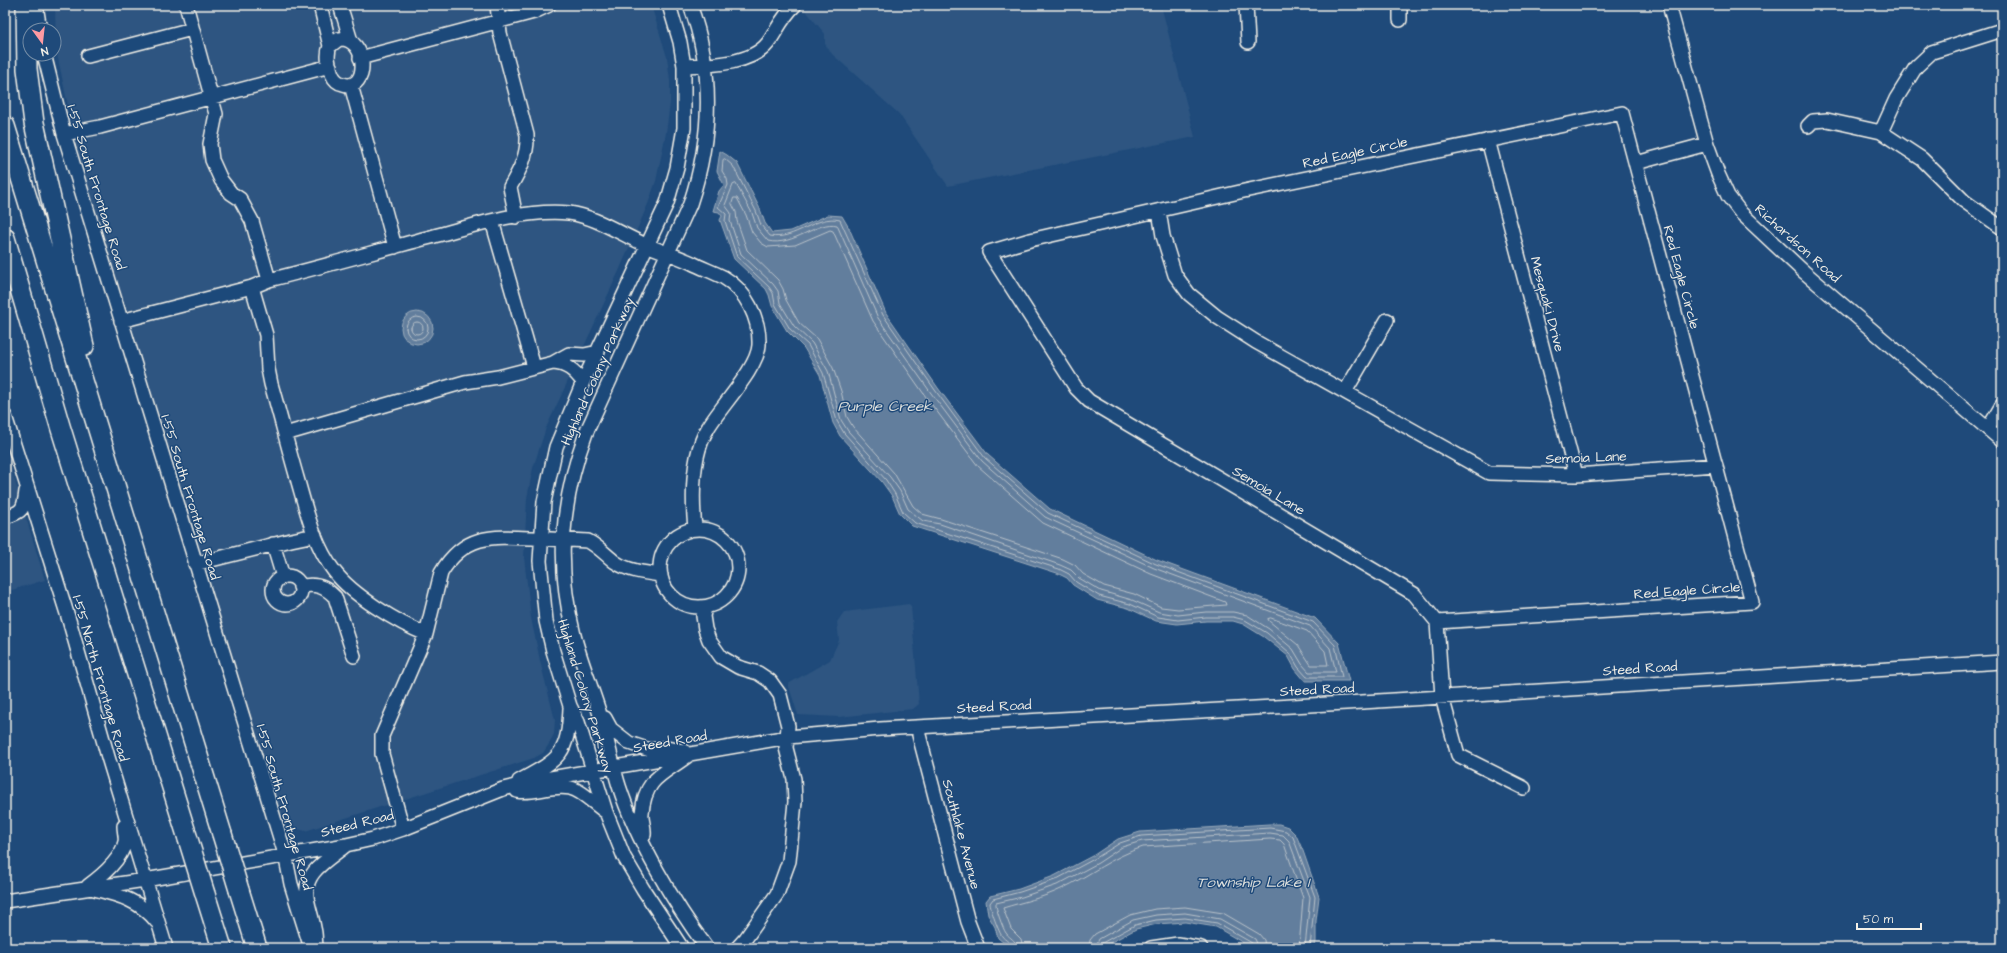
<svg xmlns="http://www.w3.org/2000/svg" width="2007" height="953" font-family="'Architects Daughter',sans-serif">
<rect width="100%" height="100%" fill="#1f4a7a"/>
<filter id="ink" filterUnits="userSpaceOnUse"><feTurbulence type="fractalNoise" baseFrequency=".025" numOctaves="2"/><feDisplacementMap in="SourceGraphic" scale="8" xChannelSelector="R" yChannelSelector="G"/><feConvolveMatrix kernelMatrix="1 2 1 2 8 2 1 2 1" color-interpolation-filters="sRGB"/></filter>
<g filter="url(#ink)">
<path fill="#2d5581" d="M55,5H651L667,57L670,80V103L666,133L656,181L648,204L619,271L546,428L533,468L527,498L524,557L531,618L541,665L555,720L554,734L549,744L543,753L534,758L305,831L295,828L281,812L237,676L79,158L56,49Z
M801,5H1161L1195,137L948,186L899,114L832,54L825,44V34Z
M5,448L45,580L5,592Z
M909,604L911,606L919,704L913,709L839,717L798,715L788,684L830,660L839,640L837,622L844,612Z"/>
<path fill="#627e9d" stroke="#9cacbb" d="M720,151L727,155L737,163L760,209L765,223L772,233L791,231L828,215L842,216L849,228L886,313L938,388L988,455L1050,509L1157,560L1315,618L1339,643L1349,681H1305L1295,669L1288,656L1264,637L1243,624L1233,621H1206L1177,624L1156,621L1128,608L1097,600L1073,585L1067,578L1057,573L912,526L900,514L892,496L882,482L840,436L833,423L820,375L804,348L787,331L772,306L769,295L766,289L734,259L720,220L722,216L719,212L713,211L719,191L724,185L717,171Z
M401 328a16 16 0 1 1 32 0a16 16 0 1 1-32 0Z
M1269,824H1279L1288,827L1296,835L1303,851L1319,897L1316,921V942L1314,948H1252L1216,927L1185,922L1157,924L1136,929L1100,948H1010L998,938L995,927L988,915L986,901L990,896L1019,889L1054,876L1094,855L1118,839L1140,832Z"/>
<g fill="none" stroke-linecap="round" stroke-linejoin="round">
<path stroke="#bac3ca" stroke-width="1" d="M725,159L733,166L756,211L761,225L770,236C795,241 816,214 840,220L883,315L935,390L985,458L1048,513L1156,564L1313,622L1335,645L1342,677H1307L1298,667L1290,653L1267,633L1245,620L1233,617H1206L1178,620L1158,617L1130,604L1099,596L1076,582L1069,574L1059,569L915,523L903,512L895,494L886,480L844,433L837,421L823,373L808,345L790,329L775,304L773,293L769,287L737,257L725,221L726,214L718,207L728,185L727,179L722,171L723,160Z
M736,184L752,213L757,228L768,241C793,247 818,220 837,225L878,318L931,393L982,461L1045,517L1154,568L1310,626L1330,648L1336,672H1309L1302,664L1293,649L1269,629L1247,615L1233,612H1206L1178,615L1159,612L1132,600L1101,591L1079,578L1071,570L1060,565L940,524L923,521L908,509L900,491L890,477L848,431L841,420L828,371L812,343L794,326L780,303L778,291L773,284L741,254L730,221L731,213L725,205L733,185Z
M734,198H737L746,215L752,232L761,243L768,247L795,245L830,230L833,231L873,321L926,397L978,466L1043,523L1151,574L1225,602L1226,605L1178,609L1161,607L1134,594L1104,586L1083,574L1075,565L1063,559L941,519L922,514L913,506L894,473L853,427L847,417L841,391L833,368L817,339L799,323L786,300L783,289L778,280L747,250L737,221L736,212L732,204Z
M406 328a11 11 0 1 1 22 0a11 11 0 1 1-22 0Z
M411 328a6 6 0 1 1 12 0a6 6 0 1 1-12 0Z
M1271,618L1307,631L1325,651L1328,665H1311L1298,645L1269,621L1268,619Z
M1012,948C1011,941 1005,941 1002,936C999,933 990,908 990,903L993,899L1020,892L1055,880L1096,858L1120,843L1141,836L1270,828L1286,831L1293,837L1315,897L1310,948
M1017,948C1016,939 1010,939 1006,933C1003,929 995,907 996,903L1022,897L1057,885L1098,863L1122,847L1142,841L1270,833L1283,835L1289,841L1310,897L1305,948
M1023,948L1021,939L1011,929L1003,908C1022,902 1043,898 1061,889C1089,876 1114,856 1143,847L1270,839L1280,840L1284,844L1303,898L1299,948
M1089,948L1090,940L1095,934L1130,915L1155,909L1185,907L1223,913L1259,934L1264,940L1265,948
M1095,948L1099,939L1133,920L1156,915L1185,913L1220,919L1255,939L1259,948
M1100,948L1102,943L1135,925L1156,920L1185,918L1217,923L1252,943L1254,948"/>
<g stroke="#f4f1e8" stroke-width="16">
<path id="minor" d="M36,5L40,30
M186,5L216,114L210,144L212,160L221,180L231,193L240,199L252,221L269,280
M320,5L330,46
M340,5L351,41
M497,5L500,33L527,135C528,155 520,170 510,187L516,217
M669,5L680,42L684,66V128L677,168L667,203L583,382L556,447L544,502L540,561L546,621L553,651L570,706L578,722L606,812L624,857L643,889L682,948
M690,5C714,70 712,138 690,204L586,433C561,501 556,564 574,635C581,663 593,690 601,718C608,741 612,764 619,786C636,839 674,904 707,948
M1246,5L1248,42
M1669,5L1707,144L1718,174L1728,196L1741,213L1803,271L2002,441
M1400,20V5
M339,39C368,36 370,93 343,84C338,83 334,79 332,74C329,65 326,56 330,46Z
M44,54L64,134L285,854L291,884L311,948
M88,56L192,29
M360,58L534,12L549,5
M684,66C709,65 751,65 768,43C777,30 783,16 795,5
M351,85L395,247
M1808,126L1813,121L1827,120L1881,132L1922,159L1964,201L2002,228
M1881,132L1896,99L1916,67L1932,52L2002,30
M64,134L100,127L330,66
M1488,140L1576,475
M1636,163L1707,144
M1159,211L1163,236L1175,275L1189,294L1217,317L1256,342L1489,473L1576,475L1716,465
M492,221L534,367
M252,287L266,335L268,369L271,384C280,415 288,447 297,478C306,509 314,545 334,571C352,595 398,623 426,634
M121,321L252,287L269,280C321,267 374,252 427,238C469,227 525,208 569,213C597,217 620,234 646,245C661,251 677,256 692,263C702,268 713,272 723,277C746,290 760,319 759,345C758,368 720,407 708,428C691,456 692,498 695,529
M553,363C567,364 574,370 583,382
M1345,392L1387,320
M5,416L69,620L108,757L166,948
M1988,429L2002,405
M285,434L465,382L498,377L553,363L569,354L584,355L598,352
M5,517C23,512 24,509 26,491
M660 568a39 39 0 1 1 78 0a39 39 0 1 1-78 0Z
M273,544L283,577
M195,564L291,540L315,535
M273 590a14 14 0 1 1 28 0a14 14 0 1 1-28 0Z
M300,587C314,583 325,586 335,597L354,656
M705,608L703,616L705,629L709,640L721,657L738,667L758,673L770,681L780,695L788,726L786,748L794,779L795,802L789,861L777,894L746,938L737,948
M1437,622L1752,602L1622,113L1244,191L1030,240L989,252L1076,388L1089,401L1414,594L1437,622L1442,697L1458,755L1524,788
M605,718L611,729L629,743L650,750L665,748L684,751
M919,727V735L968,922L978,948
M519,781C559,759 568,756 570,708
M517,791C535,794 552,784 570,788C582,790 595,805 606,812
M403,829L382,754V736L426,634L441,573C464,534 492,536 532,538C551,539 569,540 588,541C599,547 606,555 615,562C628,571 646,573 661,575
M644,835C645,827 641,820 642,813C645,776 665,774 690,754
M88,886C103,875 121,860 125,842C126,837 124,831 124,826
M94,889C119,895 141,901 157,922
M5,901L145,880L346,845L373,839L403,829L503,789L545,779L788,737L880,729L1346,703L2002,662
M316,946C315,940 316,934 314,928C311,908 299,890 314,872C322,862 335,854 345,846
M1151,948L1178,944L1201,948"/>
</g>
<g stroke="#f4f1e8" stroke-width="22">
<path id="highway" d="M26,5L27,69L34,123L84,346
M5,126L222,834
M5,238L60,426L188,839
M239,890L257,948
M205,894L222,948"/>
</g>
<use href="#minor" stroke="#1f4a7a" stroke-width="13"/>
<use href="#highway" stroke="#1f4a7a" stroke-width="19"/>
<g stroke="#f4f1e8" stroke-width="22" stroke-linecap="butt">
<path id="highway-bridge" d="M222,834L239,890
M188,839L205,894"/>
</g>
<use href="#highway-bridge" stroke="#1f4a7a" stroke-width="19"/>
</g>
</g>
<g text-anchor="middle" stroke-width="3" stroke-linejoin="round" paint-order="stroke">
<g font-size="14" fill="#f4f1e8" stroke="#1f4a7a">
<text transform="translate(1355 152) rotate(-12)" y="5">Red Eagle Circle</text>
<text transform="translate(97 187) rotate(73)" y="5">I-55 South Frontage Road</text>
<text transform="translate(1798 243) rotate(42)" y="5">Richardson Road</text>
<text transform="translate(1682 277) rotate(75)" y="5">Red Eagle Circle</text>
<text transform="translate(1548 304) rotate(75)" y="5">Mesquaki Drive</text>
<text transform="translate(597 371) rotate(-66)" y="5">Highland Colony Parkway</text>
<text transform="translate(1586 457) rotate(-2)" y="5">Semoia Lane</text>
<text transform="translate(1269 490) rotate(31)" y="5">Semoia Lane</text>
<text transform="translate(191 497) rotate(73)" y="5">I-55 South Frontage Road</text>
<text transform="translate(1687 590) rotate(-4)" y="5">Red Eagle Circle</text>
<text transform="translate(1640 668) rotate(-4)" y="5">Steed Road</text>
<text transform="translate(101 678) rotate(74)" y="5">I-55 North Frontage Road</text>
<text transform="translate(1317 689) rotate(-3)" y="5">Steed Road</text>
<text transform="translate(586 696) rotate(73)" y="5">Highland Colony Parkway</text>
<text transform="translate(994 706) rotate(-3)" y="5">Steed Road</text>
<text transform="translate(670 741) rotate(-10)" y="5">Steed Road</text>
<text transform="translate(285 807) rotate(74)" y="5">I-55 South Frontage Road</text>
<text transform="translate(357 823) rotate(-14)" y="5">Steed Road</text>
<text transform="translate(962 834) rotate(75)" y="5">Southlake Avenue</text>
</g>
<g font-size="15" font-style="italic" fill="#dee0dd" stroke="#1f4a7a">
<text x="885" y="411">Purple Creek</text>
<text x="1253" y="887">Township Lake 1</text>
</g>
</g>
<rect width="2007" height="953" fill="none" stroke="#1f4a7a" stroke-width="20"/>
<rect x="10" y="10" width="1987" height="933" fill="none" stroke="#f4f1e8" stroke-width="1.5" filter="url(#ink)"/>
<g transform="translate(42 42) rotate(165)"><circle r="19" fill="#1f4a7a" stroke="#748da6"/>
<path d="M0-3L7 15L0 10L-7 15Z" fill="#ff9aa2"/>
<text y="-6" font-size="11" font-weight="bold" text-anchor="middle" fill="#f4f1e8">N</text>
</g>
<path d="M1857 923v6h64v-6" fill="none" stroke="#f4f1e8" stroke-width="2"/>
<text x="1863" y="923" font-size="12" fill="#f4f1e8" stroke="#1f4a7a" stroke-width="3" paint-order="stroke">50 m</text>
</svg>
